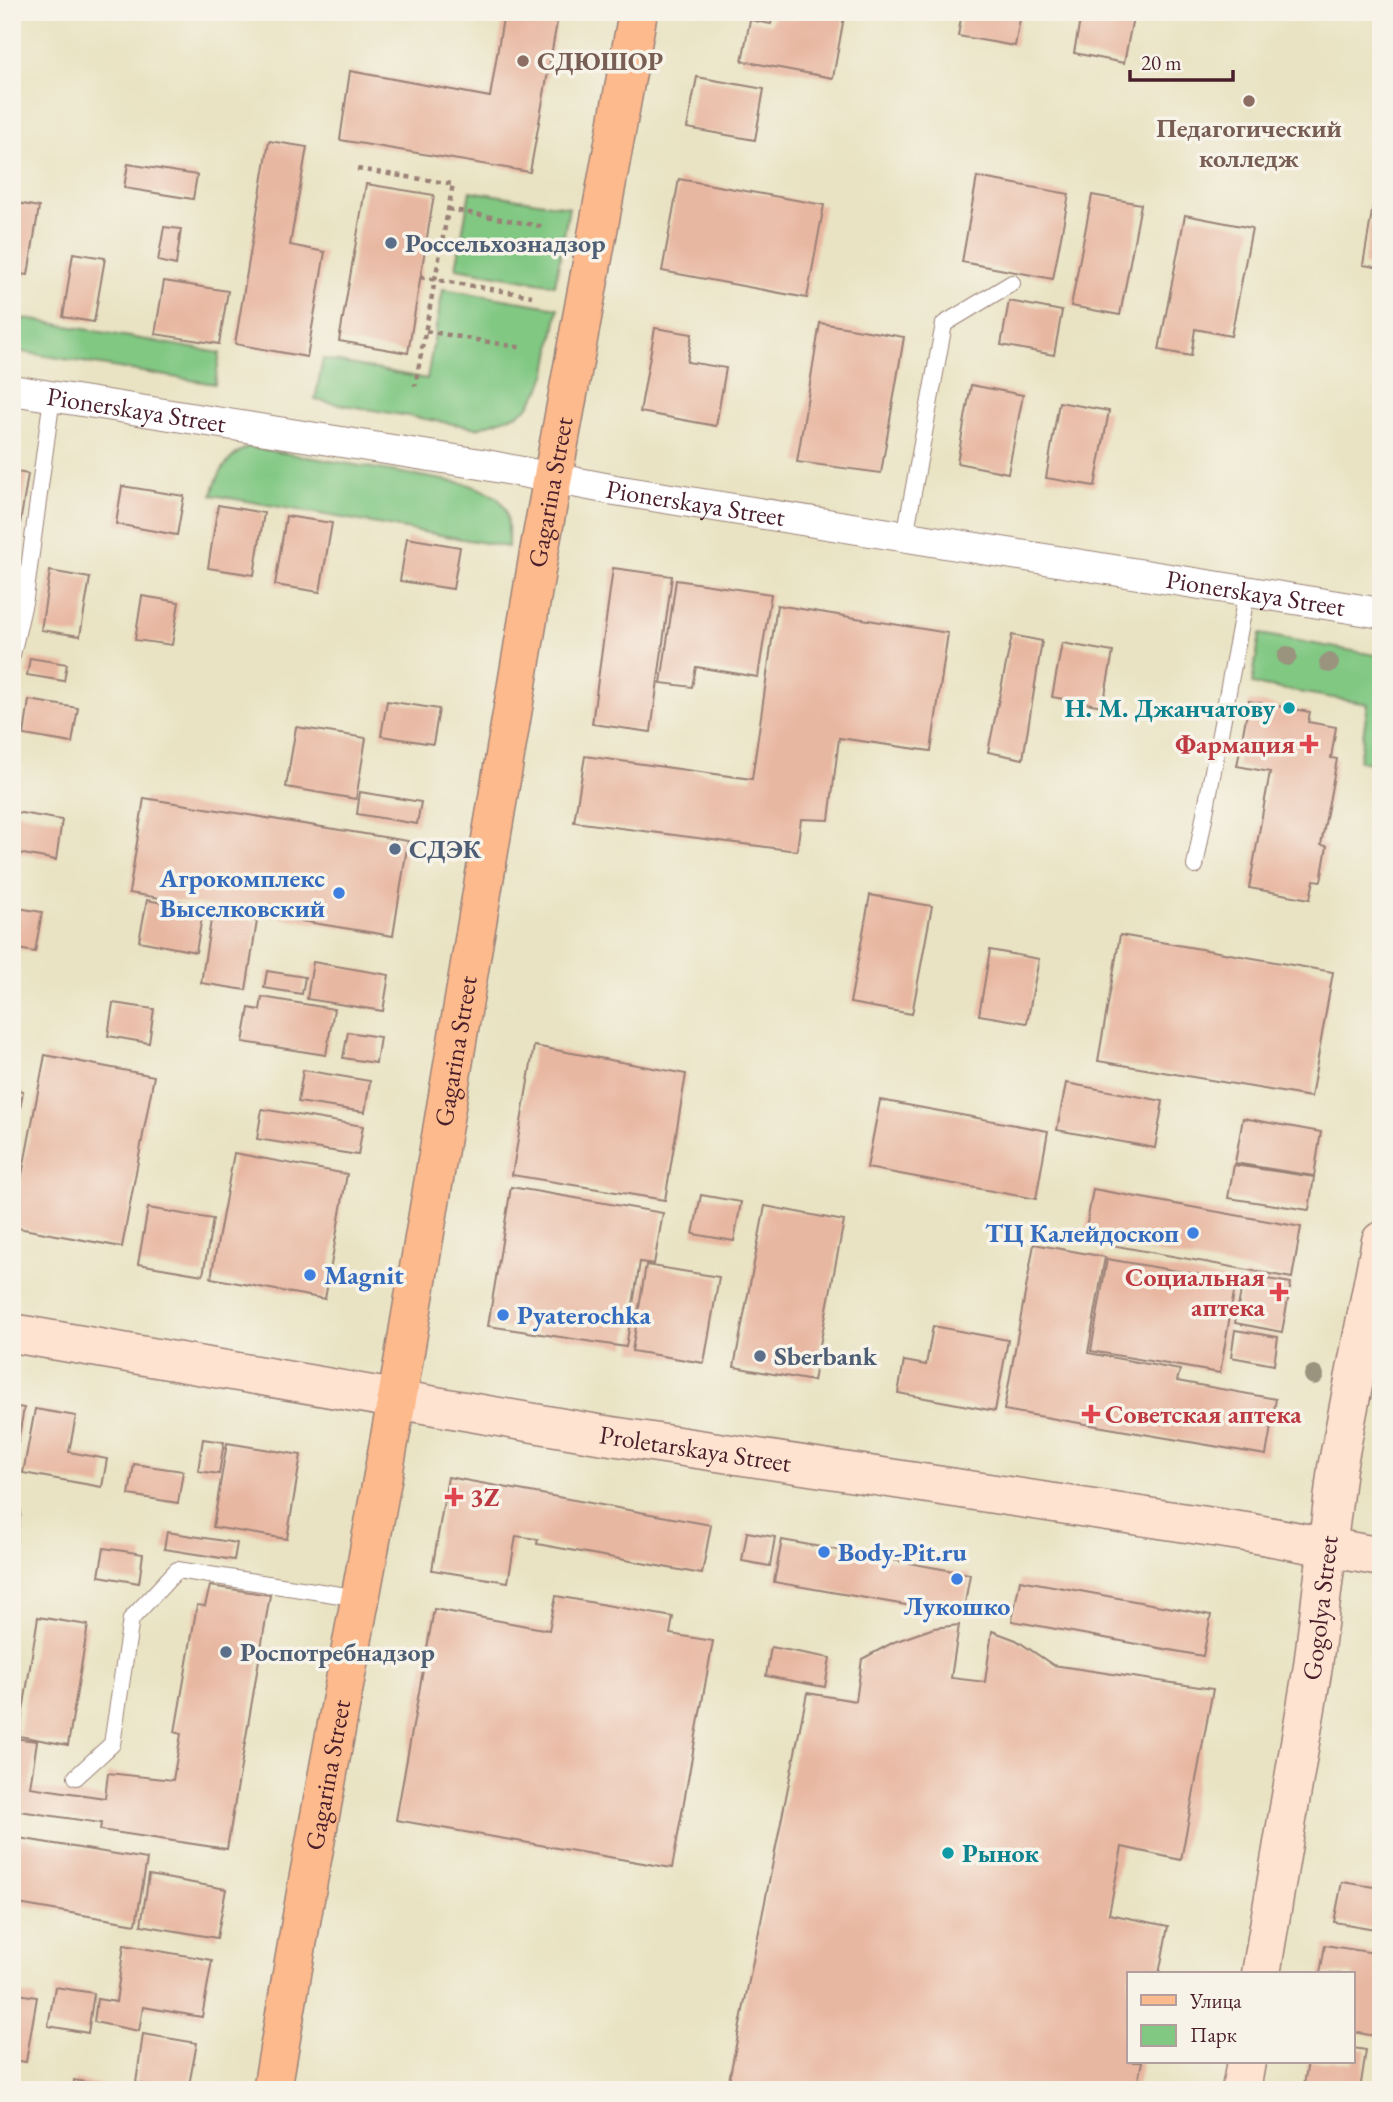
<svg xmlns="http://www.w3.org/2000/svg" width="1393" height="2102" font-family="'EB Garamond',serif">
<rect width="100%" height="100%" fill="#f7f3e8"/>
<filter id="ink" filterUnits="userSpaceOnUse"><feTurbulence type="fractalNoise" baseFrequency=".0143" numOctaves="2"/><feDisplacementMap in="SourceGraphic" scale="14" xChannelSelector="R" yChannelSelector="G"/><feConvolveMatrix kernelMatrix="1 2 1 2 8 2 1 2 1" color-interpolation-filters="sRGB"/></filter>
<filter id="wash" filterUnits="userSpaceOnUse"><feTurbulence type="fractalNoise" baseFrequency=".00686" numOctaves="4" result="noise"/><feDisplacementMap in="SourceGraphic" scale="28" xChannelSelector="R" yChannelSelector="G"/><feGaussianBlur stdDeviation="1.57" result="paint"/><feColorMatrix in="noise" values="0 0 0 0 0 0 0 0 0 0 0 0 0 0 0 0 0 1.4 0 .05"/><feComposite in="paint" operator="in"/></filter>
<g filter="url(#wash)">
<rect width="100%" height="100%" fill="#e9e3c3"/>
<path fill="#81c883" stroke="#667457" stroke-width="2" d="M470,191L569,207L555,285L456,268Z
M443,289L558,308L547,372L541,388L528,407L518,414L477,428L315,400L323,359L427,379Z
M22,318L220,353L215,384L16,351Z
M248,447L467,484C508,498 509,505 508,547L212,495C217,474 229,456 248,447Z
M1260,634L1381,656V765L1359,761L1368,704L1252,684Z"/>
<g id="blocks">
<path fill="#e8b7a1" d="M504,12H528L558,17L530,172L340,140L350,71L490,97Z
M774,12H816L844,17L833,78L742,61L750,20L771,24Z
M962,12H1009L1021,14L1015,46L958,36Z
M1107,12H1134L1124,63L1074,53L1081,15L1105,20Z
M697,77L764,89L755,140L687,128Z
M269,141L307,147L290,245L325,252L307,357L235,344Z
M128,164L197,175L193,199L124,188Z
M1379,170H1381V268L1363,265Z
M977,177L1069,194L1053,279L962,262Z
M679,179L824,205L807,298L662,271Z
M366,184L434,195L408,353L339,341Z
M1092,195L1141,204L1120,315L1071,306Z
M12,202L39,207L28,275L12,273Z
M1185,215L1252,228L1231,336L1195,329L1191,356L1159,350Z
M164,227L181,229L176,265L158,261Z
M73,253L105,258L94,322L63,317Z
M164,281L228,291L219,344L155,334Z
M1009,301L1062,311L1054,355L1001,345Z
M820,323L904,337L881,473L797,462Z
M655,328L692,334L687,362L726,368L716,426L640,412Z
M971,385L1023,395L1008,473L957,463Z
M1059,402L1109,411L1095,486L1046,478Z
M12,471L28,474L14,562H12Z
M122,486L184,496L177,535L116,524Z
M218,505L264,513L254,575L208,568Z
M286,516L332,523L320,592L275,585Z
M407,538L460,547L453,589L400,581Z
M613,568L672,576L651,732L592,724Z
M50,571L90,578L80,636L41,630Z
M676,580L771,594L758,677L696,667L692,687L661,683Z
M142,596L179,602L172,645L135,640Z
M777,605L948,633L931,751L839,738L829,820L801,819L797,851L574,822L585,756L752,779Z
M1012,635L1042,641L1023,759L988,752Z
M1062,643L1113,652L1103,706L1052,697Z
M30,658L67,664L64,681L27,675Z
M29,700L78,708L72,743L24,735Z
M387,701L439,709L433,744L381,736Z
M1249,701L1310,712L1308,722L1336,727L1331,758L1337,759L1321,845L1327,846L1321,881L1314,880L1310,899L1249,888L1270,772L1237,766Z
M296,727L366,738L356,799L286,787Z
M360,792L421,802L417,824L357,814Z
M144,798L408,841L393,936L129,893Z
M15,812L62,820L56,860L12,852V829Z
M870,895L932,906L912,1014L850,1003Z
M147,900L203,911L196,952L139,941Z
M12,907L42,912L35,952L12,948Z
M212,914L257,921L246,990L201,983Z
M1120,935L1333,972L1311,1097L1098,1061Z
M990,950L1039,959L1027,1023L979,1015Z
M313,962L389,975L383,1011L307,999Z
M267,971L305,977L302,994L264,988Z
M262,997L334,1009L326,1055L243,1042L249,1008L260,1010Z
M113,1003L154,1009L149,1043L108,1036Z
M348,1032L380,1037L376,1063L343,1058Z
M534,1046L686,1074L665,1200L512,1175Z
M45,1055L154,1076L122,1247L12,1227Z
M303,1070L370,1081L365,1112L298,1102Z
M1066,1083L1163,1101L1155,1148L1057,1130Z
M12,1089L23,1091L14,1148H12Z
M880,1100L1048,1131L1036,1199L867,1168Z
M262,1109L363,1126L358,1155L257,1139Z
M1243,1118L1321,1132L1314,1176L1235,1163Z
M234,1153L347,1174L325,1299L211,1278Z
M1234,1165L1314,1177L1309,1210L1228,1198Z
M511,1187L663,1213L654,1264L640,1262L626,1347L488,1326Z
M1093,1189L1301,1227L1292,1278L1084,1240Z
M701,1195L741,1202L734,1241L693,1234Z
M765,1206L844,1221L813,1381L734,1367Z
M148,1208L213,1219L203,1275L138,1264Z
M1034,1244L1105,1257L1088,1353L1180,1370L1177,1381L1276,1399L1266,1455L1004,1410Z
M1107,1259L1236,1281L1220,1373L1091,1351Z
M646,1265L719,1277L704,1363L632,1351Z
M1244,1275L1291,1283L1282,1332L1235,1323Z
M933,1326L1008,1340L995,1411L898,1393L904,1361L926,1365Z
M1235,1330L1278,1337L1274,1365L1231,1357Z
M12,1406L24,1408L18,1442L12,1441Z
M35,1409L76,1416L69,1452L107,1459L102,1487L23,1473Z
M203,1439L224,1442L219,1474L198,1471Z
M227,1443L301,1455L287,1539L213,1527Z
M134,1464L183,1471L178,1503L129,1495Z
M448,1477L711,1525L702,1574L537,1544L538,1539L516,1536L508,1582L432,1570Z
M12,1510L21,1511L14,1557H12Z
M167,1532L237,1543L234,1560L164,1549Z
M747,1532L775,1537L770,1566L742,1561Z
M782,1540L970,1574L963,1615L774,1582Z
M104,1548L143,1554L139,1583L99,1576Z
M1020,1580L1211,1615L1203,1656L1012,1621Z
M210,1586L270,1595L227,1849L100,1830L101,1823L12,1810V1738L37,1741L30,1787L105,1798L108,1773L173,1780L181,1734L175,1732L197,1605L205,1606Z
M556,1596L673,1617L670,1634L713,1641L672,1868L396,1820L434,1609L549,1630Z
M38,1617L88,1625L68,1745L19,1736Z
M959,1625L951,1678L985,1682L992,1631L1016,1640L1053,1665L1213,1689L1181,1860L1122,1847L1109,1914L1168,1926L1159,1974H1129V2062H1142L1136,2090H727L807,1693L856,1701L862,1659L894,1642L934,1628Z
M771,1647L830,1658L825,1687L766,1676Z
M1379,1666H1381V1685L1376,1684Z
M12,1837L147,1859L136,1924L12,1903Z
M149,1875L226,1889L217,1938L141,1925Z
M1342,1882L1381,1888V1930L1334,1922Z
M124,1945L212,1960L202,2017L143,2007L139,2031L94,2022L97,1999L116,2002Z
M1325,1945L1381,1954V2037L1353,2032V1974H1320Z
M55,1987L94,1993L88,2033L48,2026Z
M12,1993L37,1997L26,2062L12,2060Z
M143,2034L197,2043L188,2090H174L136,2083Z
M1353,2048L1366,2050L1360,2090H1303L1308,2062H1353Z
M74,2080L118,2088V2090H73Z"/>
</g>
</g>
<g filter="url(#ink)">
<use href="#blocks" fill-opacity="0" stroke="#9a8177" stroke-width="2"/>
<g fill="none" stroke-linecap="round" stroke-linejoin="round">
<g stroke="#9a8177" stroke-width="18">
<path id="lane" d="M905,536L944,324L1012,283
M12,655L25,598L52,397
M1195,866L1247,591
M76,1777L112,1744L131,1619L177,1570L360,1598"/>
</g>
<g stroke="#9a8177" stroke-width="32">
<g id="street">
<path id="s1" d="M12,390L481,464L615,490L1381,613"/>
</g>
</g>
<g stroke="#9a8177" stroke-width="41">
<g id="secondary">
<path id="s2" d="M12,1333L598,1434L1246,1532L1381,1557"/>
<path id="s3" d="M1261,1974L1313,1666L1337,1468L1381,1241"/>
<path d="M1241,2090L1246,2062"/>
</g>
</g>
<g stroke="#9a8177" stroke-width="41">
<g id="primary">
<path id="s4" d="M272,2090L308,1881L397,1399L540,547L638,12"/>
</g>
</g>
<path stroke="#9a8177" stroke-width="4.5" stroke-dasharray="5 5" stroke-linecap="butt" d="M357,169L453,184L415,386
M448,209L545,227
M420,277L532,296
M426,331L523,348"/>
<use href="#lane" stroke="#fff" stroke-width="16"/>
<use href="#street" stroke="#fff" stroke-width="30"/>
<use href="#secondary" stroke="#fee3d1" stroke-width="38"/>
<use href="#primary" stroke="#fcba8d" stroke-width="38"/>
</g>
<g fill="#9a937e">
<circle cx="1287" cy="656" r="10"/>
<circle cx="1329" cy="663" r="10"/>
<circle cx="1314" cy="1375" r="10"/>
</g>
</g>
<g fill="#8d6e63" stroke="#f7f3e8" stroke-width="2.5">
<circle cx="523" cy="61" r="7"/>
<circle cx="1249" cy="101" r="7"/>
</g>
<g fill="#5c6f8a" stroke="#f7f3e8" stroke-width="2.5">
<circle cx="391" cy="243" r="7"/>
<circle cx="395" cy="849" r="7"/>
<circle cx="760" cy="1356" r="7"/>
<circle cx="226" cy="1652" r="7"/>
</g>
<g fill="#0f9aa8" stroke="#f7f3e8" stroke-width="2.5">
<circle cx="1289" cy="708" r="7"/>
<circle cx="948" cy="1853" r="7"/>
</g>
<g fill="#e0444e" stroke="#f7f3e8" stroke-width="2.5">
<path d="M1305.5 733.5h7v7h7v7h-7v7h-7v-7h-7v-7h7z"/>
<path d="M1275.5 1281.5h7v7h7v7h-7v7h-7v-7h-7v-7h7z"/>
<path d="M1087.5 1403.5h7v7h7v7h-7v7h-7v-7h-7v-7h7z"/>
<path d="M450.5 1486.5h7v7h7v7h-7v7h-7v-7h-7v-7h7z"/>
</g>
<g fill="#3f7fe0" stroke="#f7f3e8" stroke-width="2.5">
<circle cx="339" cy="893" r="7"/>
<circle cx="1193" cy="1233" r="7"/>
<circle cx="310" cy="1275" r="7"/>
<circle cx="503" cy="1315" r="7"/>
<circle cx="824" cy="1552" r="7"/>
<circle cx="957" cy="1579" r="7"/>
</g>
<g text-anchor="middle" stroke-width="7" stroke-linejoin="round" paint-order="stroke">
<g font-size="26" font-weight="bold" fill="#785e54" stroke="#f7f3e8" text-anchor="start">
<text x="537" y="70">СДЮШОР</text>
<text x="1249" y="137" text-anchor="middle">Педагогический<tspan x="1249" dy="30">колледж</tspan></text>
</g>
<g font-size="26" font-weight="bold" fill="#4e5e75" stroke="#f7f3e8" text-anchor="start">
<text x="405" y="252">Россельхознадзор</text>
<text x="409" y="858">СДЭК</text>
<text x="774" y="1365">Sberbank</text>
<text x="240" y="1661">Роспотребнадзор</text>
</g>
<g font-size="26" fill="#4a1f2b" stroke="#f7f3e8">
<text dy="9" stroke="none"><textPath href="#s1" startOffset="126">Pionerskaya Street</textPath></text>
<text dy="9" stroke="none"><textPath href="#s4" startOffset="1622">Gagarina Street</textPath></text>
<text dy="9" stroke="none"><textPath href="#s1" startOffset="693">Pionerskaya Street</textPath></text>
<text dy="9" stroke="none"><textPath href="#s1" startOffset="1260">Pionerskaya Street</textPath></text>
<text dy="9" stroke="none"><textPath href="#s4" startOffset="1055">Gagarina Street</textPath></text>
<text dy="9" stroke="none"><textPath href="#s2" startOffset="693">Proletarskaya Street</textPath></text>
<text dy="9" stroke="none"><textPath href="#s3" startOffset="371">Gogolya Street</textPath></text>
<text dy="9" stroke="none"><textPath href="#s4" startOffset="320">Gagarina Street</textPath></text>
</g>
<g font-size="26" font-weight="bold" fill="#0d838f" stroke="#f7f3e8" text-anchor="end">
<text x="1275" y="717">Н. М. Джанчатову</text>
<text x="962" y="1862" text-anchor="start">Рынок</text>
</g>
<g font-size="26" font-weight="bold" fill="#be3a42" stroke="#f7f3e8" text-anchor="end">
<text x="1295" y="753">Фармация</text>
<text x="1265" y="1286">Социальная<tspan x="1265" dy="30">аптека</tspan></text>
<text x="1105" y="1423" text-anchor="start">Советская аптека</text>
<text x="470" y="1506" text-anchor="start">3Z</text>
</g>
<g font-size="26" font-weight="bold" fill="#366cbe" stroke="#f7f3e8" text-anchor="start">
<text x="325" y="887" text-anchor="end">Агрокомплекс<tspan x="325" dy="30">Выселковский</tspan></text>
<text x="1179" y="1242" text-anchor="end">ТЦ Калейдоскоп</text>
<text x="324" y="1284">Magnit</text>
<text x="517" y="1324">Pyaterochka</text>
<text x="838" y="1561">Body-Pit.ru</text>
<text x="957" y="1615" text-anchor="middle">Лукошко</text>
</g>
</g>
<rect width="1393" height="2102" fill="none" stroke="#f7f3e8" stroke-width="42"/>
<rect x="1127" y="1972" width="228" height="91" fill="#f7f3e8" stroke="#b29e9c" stroke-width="2"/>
<rect x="1141" y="1995" width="35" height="10" fill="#fcba8d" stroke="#b29e9c" stroke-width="2"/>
<text x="1190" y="2008" font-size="21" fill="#4a1f2b">Улица</text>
<rect x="1141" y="2025" width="35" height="21" fill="#81c883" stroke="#b29e9c" stroke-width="2"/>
<text x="1190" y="2042" font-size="21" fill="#4a1f2b">Парк</text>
<path d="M1130 70v10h103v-10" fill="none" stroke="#4a1f2b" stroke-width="3.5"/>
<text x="1141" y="70" font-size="21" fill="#4a1f2b" stroke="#f7f3e8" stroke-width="5" paint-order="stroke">20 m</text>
</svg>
